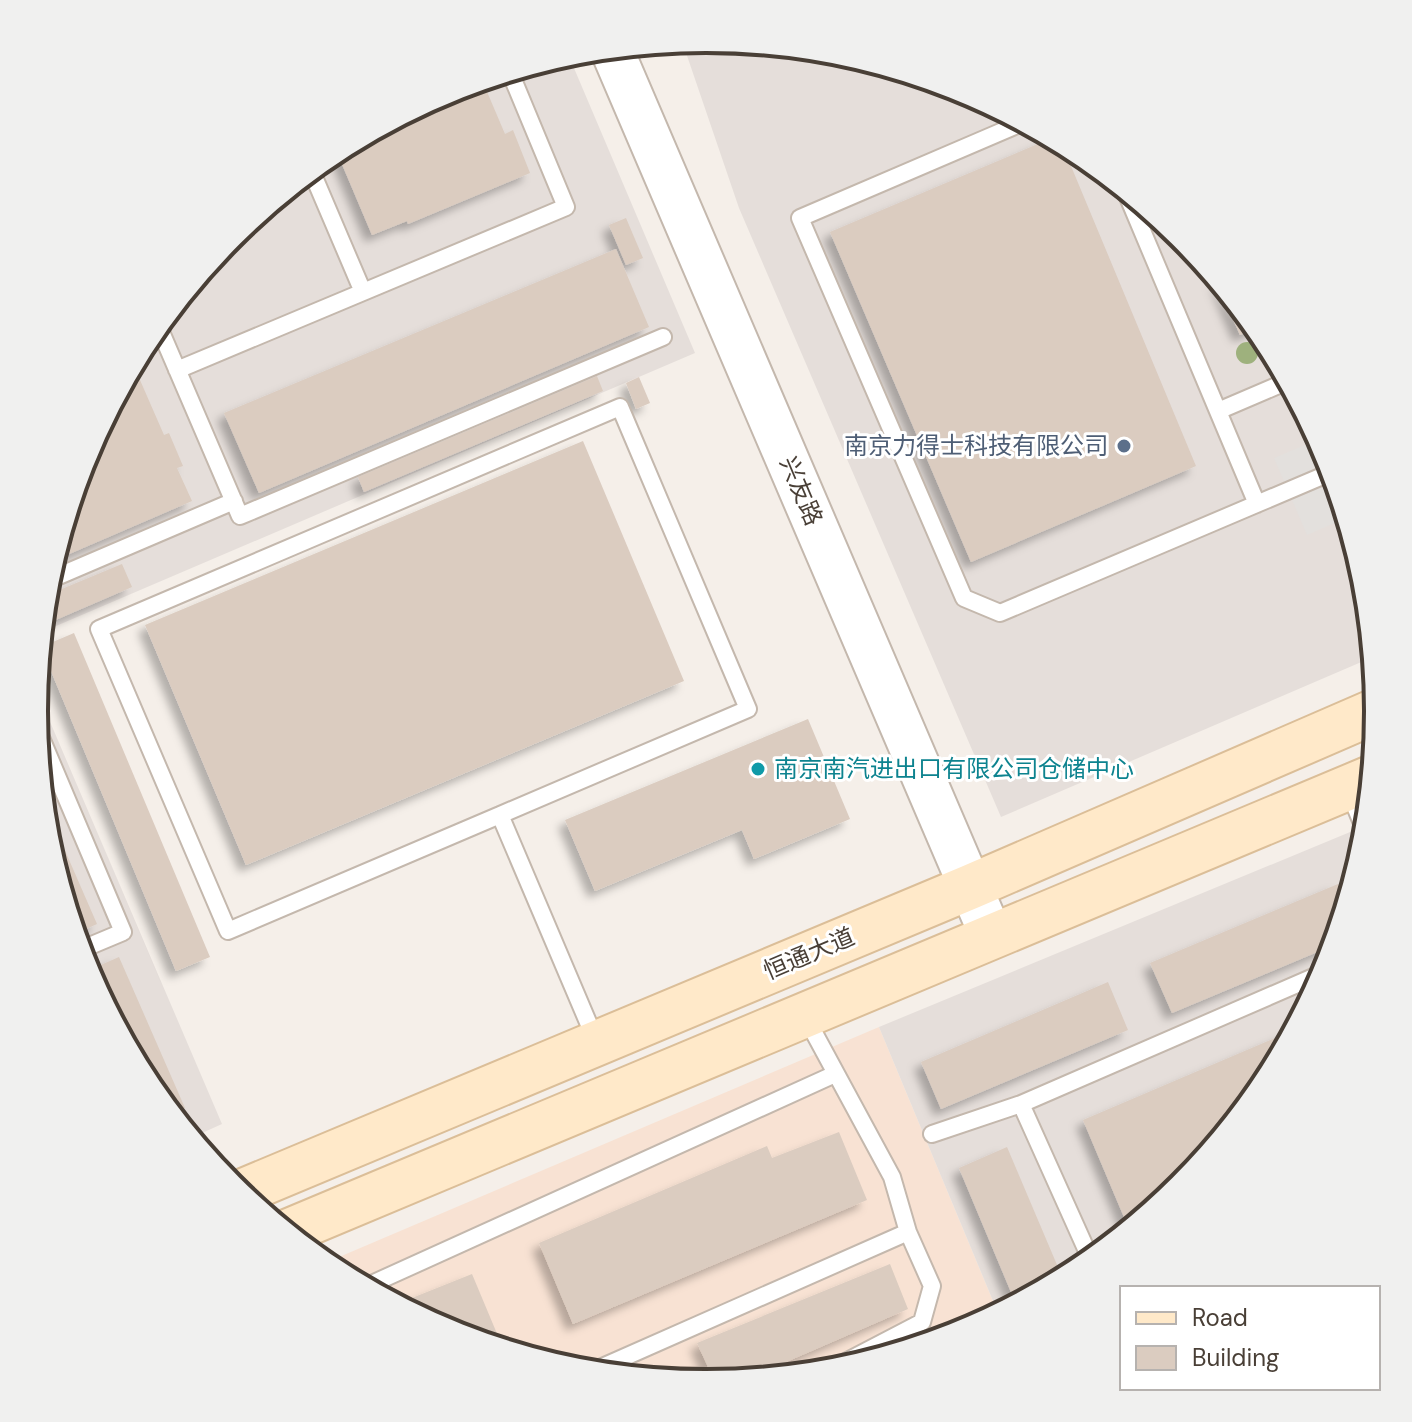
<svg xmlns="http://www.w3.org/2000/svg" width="1412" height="1422" font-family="'DM Sans','Noto Sans SC',sans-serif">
<defs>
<filter id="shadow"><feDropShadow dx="-7" dy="7" stdDeviation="4" flood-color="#0004"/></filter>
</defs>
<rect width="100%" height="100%" fill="#f5efe9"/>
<path fill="#f8e2d3" d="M879,1027L998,1313L963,1332L837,1370L706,1383L574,1370L448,1332L325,1263Z"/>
<path fill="#e5deda" d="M706,39L838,52L964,90L1080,153L1181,236L1265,338L1327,454L1365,580L1373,657L1001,817L739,208L682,41Z
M568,54L695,353L42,632L47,579L85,453L148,337L231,236L333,152L449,90Z
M36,689L222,1124L191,1138L147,1084L85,968L47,842L34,711Z
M1367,825L1365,843L1327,969L1264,1085L1181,1187L1079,1270L998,1313L879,1027Z"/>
<path fill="#e3e0dd" d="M1319,439L1346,518L1307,535L1274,458Z"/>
<path fill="#dbccc0" filter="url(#shadow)" d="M482,80L505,134L513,130L530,173L408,224L407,221L372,235L336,150L449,90Z
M1052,138L1061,142L1196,466L971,562L830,232Z
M626,218L643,258L626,265L609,225Z
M616,249L649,327L259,493L224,413Z
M1216,280H1217L1257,328L1240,335Z
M133,364L164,435L169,433L183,466L177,468L192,501L53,561L85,453Z
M597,376L603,391L364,492L358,477Z
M639,377L650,403L636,409L626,383Z
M583,441L684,681L246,865L145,625Z
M122,564L132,587L51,622L44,605L45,596Z
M74,633L210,957L176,971L41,647Z
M808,719L850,819L754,859L742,830L595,891L565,820Z
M43,800L97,924L75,934L47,842Z
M1338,884L1346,904L1334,945L1172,1013L1150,963Z
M119,957L185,1108L171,1114L147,1084L87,971Z
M1108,982L1128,1030L941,1109L921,1062Z
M1294,1030L1264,1085L1181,1186L1129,1229L1083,1120Z
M839,1132L867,1200L573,1324L539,1243L767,1146L772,1158Z
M1007,1147L1063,1279L1016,1304L959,1168Z
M890,1264L908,1309L747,1379L715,1382L697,1343Z
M472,1274L503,1348L448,1332L397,1304Z"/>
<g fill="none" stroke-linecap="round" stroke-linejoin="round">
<g stroke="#c4b8ad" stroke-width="20">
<path id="service" d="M1024,122L800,218L964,598L1000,613L1332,472
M311,170L363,292
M1125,190L1257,504
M158,325L240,516L663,337
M177,370L566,207L510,72
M1218,411L1288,381
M47,581L234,501
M36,726L123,932L80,950
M1348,789L1366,833
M500,815L228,931L99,629L620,407L748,709L500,815L596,1041
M806,1018L892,1177L908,1232L932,1286L922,1322L828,1371
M1021,1104L1091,1260
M932,1134L1021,1104L1325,972
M365,1287L833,1075
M619,1360L626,1375
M591,1372L908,1232"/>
</g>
<g stroke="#c4b8ad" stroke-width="46">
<path id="tertiary" d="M611,48L991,935"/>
</g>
<g stroke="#dbbe98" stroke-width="48">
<path id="secondary" d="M239,1193L970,887L1378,710
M287,1232L1371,778"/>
</g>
<use href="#service" stroke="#fff" stroke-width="16"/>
<use href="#tertiary" stroke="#fff" stroke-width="42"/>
<use href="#secondary" stroke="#ffe9c9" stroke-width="44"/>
</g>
<circle fill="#9eb17d" cx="1247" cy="353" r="11"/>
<circle fill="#5c6f8a" stroke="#fff" stroke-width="3" cx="1124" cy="446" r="8"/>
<circle fill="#0f9aa8" stroke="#fff" stroke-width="3" cx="758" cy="769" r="8"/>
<g text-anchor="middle" stroke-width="6" stroke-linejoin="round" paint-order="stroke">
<g font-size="24" fill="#4e5e75" stroke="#fff" text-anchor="end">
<text x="1108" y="454">南京力得士科技有限公司</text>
</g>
<g font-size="24" fill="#493f36" stroke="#fff">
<text transform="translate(801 491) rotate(67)" y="8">兴友路</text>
<text transform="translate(809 954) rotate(-23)" y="8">恒通大道</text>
</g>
<g font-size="24" fill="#0d838f" stroke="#fff" text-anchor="start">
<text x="774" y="777">南京南汽进出口有限公司仓储中心</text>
</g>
</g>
<path d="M0 0H1412V1422H0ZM48 711a658 658 0 1 1 1316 0a658 658 0 1 1-1316 0Z" fill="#f0f0ef" fill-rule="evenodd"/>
<path fill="none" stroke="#493f36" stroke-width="4" d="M48 711a658 658 0 1 1 1316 0a658 658 0 1 1-1316 0Z"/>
<rect x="1120" y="1286" width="260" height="104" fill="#ffffff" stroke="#b6b2af" stroke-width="2"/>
<rect x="1136" y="1312" width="40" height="12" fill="#ffe9c9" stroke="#b6b2af" stroke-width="2"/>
<text x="1192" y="1326" font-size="24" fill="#493f36">Road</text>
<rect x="1136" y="1346" width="40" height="24" fill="#dbccc0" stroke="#b6b2af" stroke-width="2"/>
<text x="1192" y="1366" font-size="24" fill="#493f36">Building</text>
</svg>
